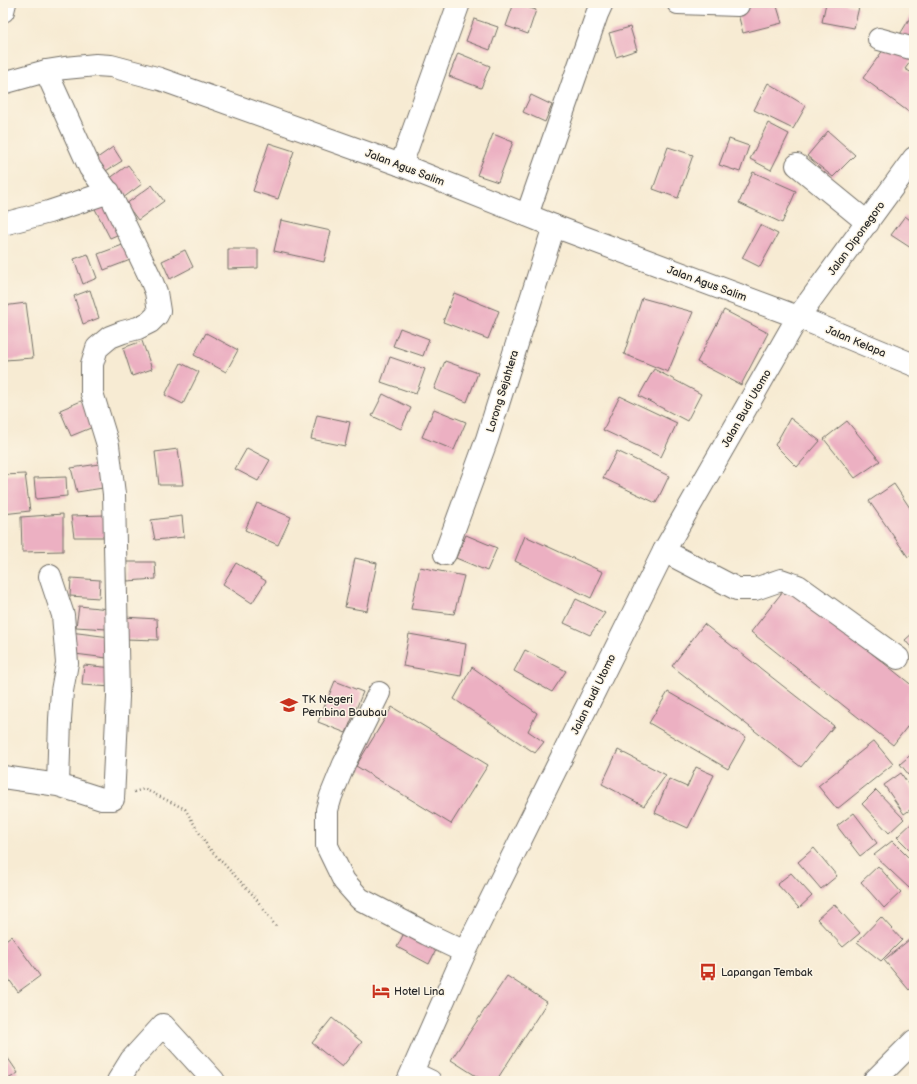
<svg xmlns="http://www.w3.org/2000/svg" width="917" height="1084" font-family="'Balsamiq Sans',sans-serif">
<rect width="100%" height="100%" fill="#fcf5e5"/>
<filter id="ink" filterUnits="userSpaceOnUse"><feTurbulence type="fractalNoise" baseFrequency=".025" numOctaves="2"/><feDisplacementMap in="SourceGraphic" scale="8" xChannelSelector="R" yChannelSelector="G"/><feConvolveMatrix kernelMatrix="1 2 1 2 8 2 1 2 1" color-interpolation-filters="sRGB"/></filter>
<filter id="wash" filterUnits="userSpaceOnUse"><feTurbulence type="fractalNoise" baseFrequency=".012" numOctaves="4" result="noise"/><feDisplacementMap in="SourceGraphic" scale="16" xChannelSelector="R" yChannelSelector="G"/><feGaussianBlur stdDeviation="0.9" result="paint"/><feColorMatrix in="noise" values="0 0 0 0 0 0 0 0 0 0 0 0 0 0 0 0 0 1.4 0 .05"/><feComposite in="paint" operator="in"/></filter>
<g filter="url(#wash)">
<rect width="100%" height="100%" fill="#f7ebd3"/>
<g id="blocks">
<path fill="#ecb0c2" d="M514,3L536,10L528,34L506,26Z
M765,3H776L782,23L743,33L737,10Z
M826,3H838L859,7L854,28L822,22Z
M914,11V42L899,36Z
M474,19L498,27L490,50L466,41Z
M630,27L637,50L616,57L609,33Z
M886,46L912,59L905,69L914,74V116L863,78Z
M458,53L490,66L481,88L449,76Z
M768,83L806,106L793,129L754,110Z
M531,95L552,105L545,122L523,112Z
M768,123L789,134L771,170L750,159Z
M828,131L855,155L833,177L807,156Z
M493,134L513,142L498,182L477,175Z
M729,139L749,146L740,172L719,165Z
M269,143L294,151L278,199L253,191Z
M113,147L122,161L101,174L93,161Z
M668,147L693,155L678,198L653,189Z
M128,165L142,184L123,198L109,179Z
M753,172L796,191L782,223L739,203Z
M152,185L164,201L138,220L126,204Z
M108,201L124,232L110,238L94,207Z
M905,216L914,223V250L891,235Z
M281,220L331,231L324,262L274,251Z
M760,225L778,234L760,267L742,258Z
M128,243L133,259L104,270L98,254Z
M228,249H258V268L228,269Z
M185,250L193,267L170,279L162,261Z
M88,254L97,278L83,284L74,259Z
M90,290L99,318L83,324L74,296Z
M454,293L499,311L488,339L443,322Z
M642,298L693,312L668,372L624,354Z
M26,303L33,358L5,360L3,343V306Z
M724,310L768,333L741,385L697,362Z
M400,328L429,339L423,356L393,346Z
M206,333L238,350L226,372L194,355Z
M142,341L152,369L132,376L123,348Z
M390,357L425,369L416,394L381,382Z
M445,361L478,373L467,402L434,389Z
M181,363L199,372L183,404L165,395Z
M654,369L701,394L687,421L639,396Z
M383,394L411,408L401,429L372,416Z
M620,396L677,423L661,457L603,430Z
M86,399L98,425L71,436L60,410Z
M434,409L466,422L454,450L422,437Z
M317,415L350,422L345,446L311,439Z
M790,418L820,441L797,467L775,445Z
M847,421L880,461L855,478L824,439Z
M247,448L270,460L258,481L235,469Z
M178,449L183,485H159L155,452Z
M617,451L669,476L656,503L603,478Z
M99,464L103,488L77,492L71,468Z
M25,474L30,511L3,514V475Z
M66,477L67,496L36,499L34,478Z
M894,484L914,514V553L908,557L869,501Z
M257,503L291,517L278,545L245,530Z
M63,514V551L22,552L21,517Z
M106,515L109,537H74L71,516Z
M182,516L184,537L155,540L151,520Z
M466,535L497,548L487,571L456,558Z
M525,536L603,572L591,598L515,561Z
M355,558L377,563L367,611L345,607Z
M126,562H155L156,579L127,581Z
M236,563L266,581L252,603L223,584Z
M420,567L464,576L454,614L411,609Z
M71,578L100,580L99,598L70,596Z
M787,586L914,687V718L893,745L751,632Z
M576,599L605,613L590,635L564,623Z
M79,606L109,609L107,629L76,627Z
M124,617L157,619L158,640L125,639Z
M704,624L834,726L801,767L672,666Z
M70,632L110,637L107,658L67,653Z
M914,632V651L905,640Z
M409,634L466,644L461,676L403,666Z
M525,650L566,671L552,692L514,671Z
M84,665L113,668L112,687L82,685Z
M472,667L537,713L528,731L544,742L535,753L454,699Z
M335,681L363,692L346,733L318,722Z
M668,692L746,737L728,769L649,723Z
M392,707L488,765L451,824L356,766Z
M874,741L893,764L837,809L818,786Z
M618,750L666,775L644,806L602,784Z
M914,752V781L900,764Z
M696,767L714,775L688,828L655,813L669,779L687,787Z
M901,773L914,793V807L904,814L884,785Z
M876,790L904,819L889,833L862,804Z
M854,813L877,843L860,856L837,826Z
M914,821V854L897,837Z
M892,841L914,863V884L909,888L874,855Z
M814,848L837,876L821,889L798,862Z
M878,866L901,892L884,908L861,882Z
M791,873L812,896L799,908L777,884Z
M834,904L860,933L843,947L817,919Z
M881,917L902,940L881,961L857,942Z
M405,931L437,948L429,964L397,947Z
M11,936L40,976L18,992L3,971V942Z
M914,936V985L909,990L884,960Z
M507,976L547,1002L496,1081H484L451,1060Z
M332,1018L362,1042L342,1067L312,1043Z
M3,1051L18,1073L5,1081H3Z"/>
</g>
</g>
<g filter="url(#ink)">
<use href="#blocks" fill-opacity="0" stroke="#726e66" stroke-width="1"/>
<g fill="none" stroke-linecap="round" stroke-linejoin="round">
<g stroke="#726e66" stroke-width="24">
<path id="minor" d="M678,3L738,5
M3,11L5,3
M879,39L914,49
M46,71L90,168L111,196L150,277L156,292L159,311L157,315L150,322L138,328L123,332L110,337L97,348L92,364V393L108,445L114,494L118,697L113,799H102L58,785
M401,165L459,3
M797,165L868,223
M527,215L597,14L602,3
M3,224L49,212L109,192
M798,317L914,365
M664,551L737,589H755L781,580L798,586L898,658
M445,554L487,439L554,226
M379,693L344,764L331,796L327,810V846L344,881L360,899L427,934L465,952
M3,777L58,785L60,719L62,691L67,663L63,615L50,576
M413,1073L430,1081
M118,1081L131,1060L163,1025L214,1081
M874,1081L914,1041"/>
</g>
<g stroke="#726e66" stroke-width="24">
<path id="major" d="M3,83L46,71L65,68L96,65L111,66L160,79L401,165L554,226L798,317
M408,1081L465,952L664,551L798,317L914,158"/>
</g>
<path stroke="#726e66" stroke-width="2.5" stroke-dasharray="1 3" stroke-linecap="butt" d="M134,792L144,789L185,809L208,847L254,896L277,928"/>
<use href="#minor" stroke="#fff" stroke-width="22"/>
<use href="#major" stroke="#fff" stroke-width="22"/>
</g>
</g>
<defs>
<g id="school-bare" transform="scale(1.38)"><path d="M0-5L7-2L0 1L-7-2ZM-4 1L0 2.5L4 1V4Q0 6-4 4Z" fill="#c8321e" stroke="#fcf5e5" stroke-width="2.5" paint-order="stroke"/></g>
<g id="bus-bare" transform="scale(1.38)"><path d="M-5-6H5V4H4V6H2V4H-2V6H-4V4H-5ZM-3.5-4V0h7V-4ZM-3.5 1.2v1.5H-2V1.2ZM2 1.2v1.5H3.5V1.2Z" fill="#c8321e" stroke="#fcf5e5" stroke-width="2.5" paint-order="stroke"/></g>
<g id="hotel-bare" transform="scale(1.38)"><path d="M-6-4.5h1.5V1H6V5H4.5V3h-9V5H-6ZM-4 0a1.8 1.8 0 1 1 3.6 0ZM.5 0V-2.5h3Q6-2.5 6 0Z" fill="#c8321e" stroke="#fcf5e5" stroke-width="2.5" paint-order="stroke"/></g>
</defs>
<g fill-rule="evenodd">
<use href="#school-bare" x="289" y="705"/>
<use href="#bus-bare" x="708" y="972"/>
<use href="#hotel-bare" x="381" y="991"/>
</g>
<g text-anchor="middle" stroke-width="3" stroke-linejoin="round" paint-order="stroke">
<g font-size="11" fill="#2b2b2b" stroke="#fcf5e5">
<text transform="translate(405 167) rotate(21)" y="4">Jalan Agus Salim</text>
<text transform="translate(856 238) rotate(-54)" y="4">Jalan Diponegoro</text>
<text transform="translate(707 283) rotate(20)" y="4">Jalan Agus Salim</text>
<text transform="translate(856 341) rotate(23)" y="4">Jalan Kelapa</text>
<text transform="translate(502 391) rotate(-73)" y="4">Lorong Sejahtera</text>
<text transform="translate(746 408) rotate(-60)" y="4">Jalan Budi Utomo</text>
<text transform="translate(593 694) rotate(-64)" y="4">Jalan Budi Utomo</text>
</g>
<g font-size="11" fill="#2b2b2b" stroke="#fcf5e5" text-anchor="start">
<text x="302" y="703">TK Negeri<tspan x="302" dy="13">Pembina Baubau</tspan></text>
<text x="721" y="976">Lapangan Tembak</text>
<text x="394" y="995">Hotel Lina</text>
</g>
</g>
<rect width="917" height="1084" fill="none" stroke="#fcf5e5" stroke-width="16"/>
</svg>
